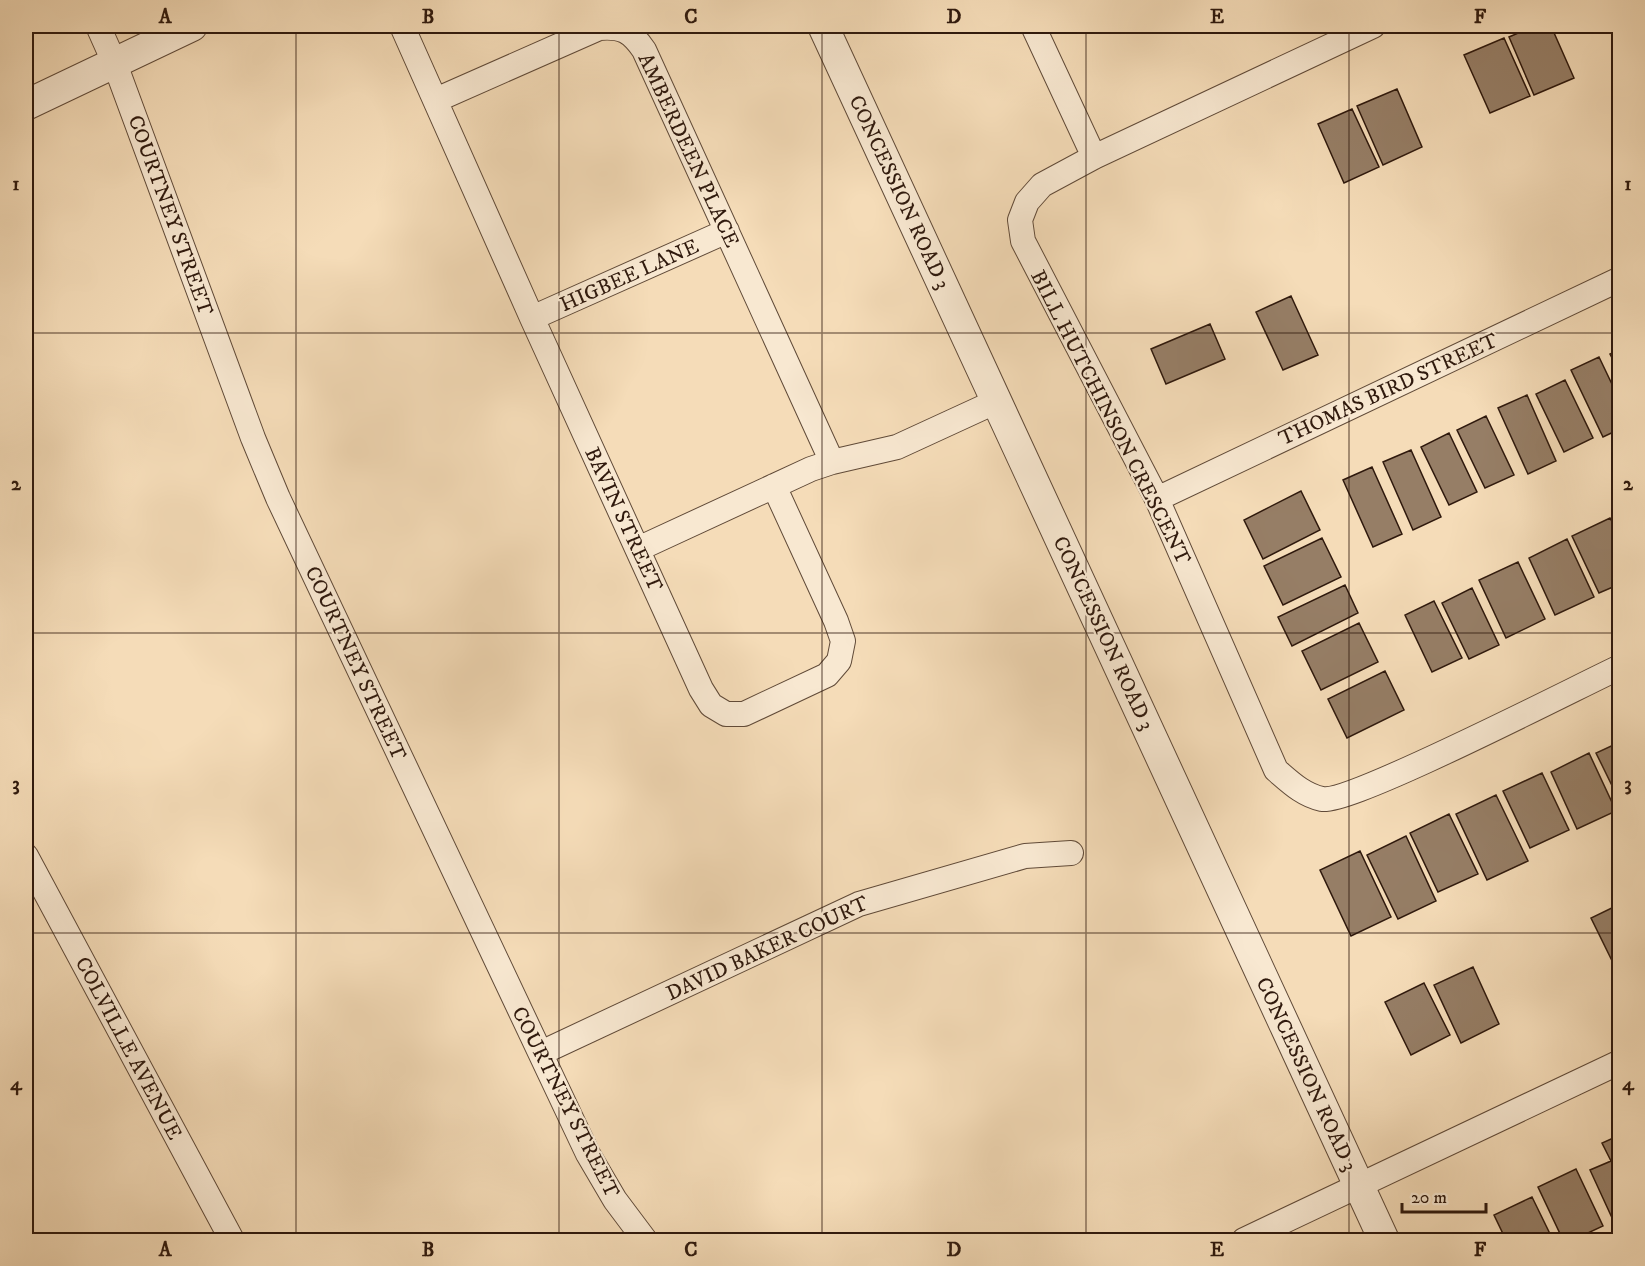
<svg xmlns="http://www.w3.org/2000/svg" width="1645" height="1266" font-family="'IM FELL DW Pica',serif">
<rect width="100%" height="100%" fill="#f5dcb8"/>
<filter id="stains"><feTurbulence type="fractalNoise" baseFrequency=".00333" numOctaves="4"/><feColorMatrix values="0 0 0 0 .2 0 0 0 0 .09 0 0 0 0 .02 0 0 0 .5 -.17"/></filter>
<radialGradient id="worn" r=".72"><stop offset=".6" stop-color="#630" stop-opacity="0"/><stop offset="1" stop-color="#630" stop-opacity=".3"/></radialGradient>
<path fill="#967e66" stroke="#2f190d" stroke-width="1.5" d="M1535,26H1551L1574,78L1534,95L1509,37Z
M1504,38L1530,96L1490,113L1464,55Z
M1397,89L1422,147L1383,165L1357,106Z
M1352,109L1379,167L1344,183L1318,124Z
M1291,296L1318,355L1283,370L1256,312Z
M1210,324L1225,359L1166,384L1151,349Z
M1620,349V373L1610,354Z
M1599,357L1620,401V429L1603,437L1571,370Z
M1565,380L1593,438L1564,452L1536,394Z
M1527,395L1556,461L1528,474L1498,408Z
M1486,416L1514,475L1485,488L1457,430Z
M1449,433L1477,492L1449,505L1421,447Z
M1411,450L1441,517L1413,530L1383,462Z
M1372,467L1402,534L1373,547L1343,480Z
M1301,491L1320,530L1263,559L1244,520Z
M1610,518L1620,537V584L1599,593L1572,536Z
M1322,538L1341,577L1283,605L1264,566Z
M1567,539L1594,597L1555,615L1529,558Z
M1518,562L1545,619L1506,638L1479,580Z
M1345,585L1358,613L1292,646L1278,617Z
M1472,588L1499,645L1469,659L1442,603Z
M1434,601L1462,658L1432,672L1405,615Z
M1359,623L1378,662L1321,690L1302,651Z
M1385,671L1404,710L1347,738L1328,699Z
M1620,742V802L1596,753Z
M1589,753L1616,811L1577,829L1551,772Z
M1542,773L1569,830L1530,848L1503,791Z
M1496,795L1528,861L1487,880L1456,814Z
M1449,814L1478,874L1438,892L1410,833Z
M1406,836L1436,901L1398,919L1367,855Z
M1360,851L1391,917L1351,936L1320,870Z
M1620,904V977L1591,918Z
M1473,967L1499,1024L1461,1043L1434,985Z
M1424,983L1450,1035L1411,1055L1385,1002Z
M1620,1135V1233H1619L1590,1170L1611,1161L1602,1143Z
M1576,1169L1603,1226L1573,1240H1563L1538,1187Z
M1532,1197L1553,1240H1506L1494,1215Z"/>
<g fill="none" stroke-linecap="round" stroke-linejoin="round">
<g stroke="#604a38" stroke-width="26">
<path id="minor" d="M98,26L115,64L253,438L278,498L588,1154L615,1200L645,1240
M402,26L532,318L701,689L711,705L726,714H744L827,675L839,661L843,641L836,621L774,486
M1033,26L1094,157
M1373,26L1094,157L1042,185L1027,202L1020,220L1023,241L1157,499L1276,770C1290,782 1303,795 1322,799C1351,804 1577,687 1620,667
M436,100L599,28C622,26 631,31 644,50L832,462L897,447L997,401
M532,318L727,231
M1157,499L1620,279
M638,549L811,469L832,462
M26,856L232,1240
M541,1053L859,904L1025,856L1071,853
M1244,1240L1620,1062"/>
</g>
<g stroke="#604a38" stroke-width="32">
<path id="tertiary" d="M823,26L1384,1240
M26,105L192,26"/>
</g>
<use href="#minor" stroke="#f8e8d1" stroke-width="24"/>
<use href="#tertiary" stroke="#f8e8d1" stroke-width="30"/>
</g>
<path fill="none" stroke="#2f190d" stroke-width="1.5" stroke-opacity="0.55" d="M296,26V1240M559,26V1240M822,26V1240M1086,26V1240M1349,26V1240M26,333H1620M26,633H1620M26,933H1620"/>
<g text-anchor="middle" stroke-width="4.5" stroke-linejoin="round" paint-order="stroke">
<g font-size="21" fill="#2f190d" stroke="#f8e8d1">
<text transform="translate(689 150) rotate(65)" y="7">AMBERDEEN PLACE</text>
<text transform="translate(900 192) rotate(65)" y="7">CONCESSION ROAD 3</text>
<text transform="translate(171 215) rotate(70)" y="7">COURTNEY STREET</text>
<text transform="translate(629 275) rotate(-24)" y="7">HIGBEE LANE</text>
<text transform="translate(1388 389) rotate(-25)" y="7">THOMAS BIRD STREET</text>
<text transform="translate(1111 417) rotate(63)" y="7">BILL HUTCHINSON CRESCENT</text>
<text transform="translate(624 519) rotate(65)" y="7">BAVIN STREET</text>
<text transform="translate(1104 633) rotate(65)" y="7">CONCESSION ROAD 3</text>
<text transform="translate(356 663) rotate(65)" y="7">COURTNEY STREET</text>
<text transform="translate(767 948) rotate(-25)" y="7">DAVID BAKER COURT</text>
<text transform="translate(129 1048) rotate(62)" y="7">COLVILLE AVENUE</text>
<text transform="translate(1307 1074) rotate(65)" y="7">CONCESSION ROAD 3</text>
<text transform="translate(566 1102) rotate(63)" y="7">COURTNEY STREET</text>
</g>
</g>
<rect width="1645" height="1266" fill="none" stroke="#f5dcb8" stroke-width="66"/>
<path d="M1402 1203v9h84v-9" fill="none" stroke="#2f190d" stroke-width="3"/>
<text x="1411" y="1203" font-size="18" fill="#2f190d" stroke="#f8e8d1" stroke-width="4.5" paint-order="stroke">20 m</text>
<rect x="33" y="33" width="1579" height="1200" fill="none" stroke="#2f190d" stroke-width="2"/>
<g font-size="20" text-anchor="middle" font-weight="bold" fill="#2f190d">
<text x="165" y="23">A</text>
<text x="428" y="23">B</text>
<text x="691" y="23">C</text>
<text x="954" y="23">D</text>
<text x="1217" y="23">E</text>
<text x="1480" y="23">F</text>
<text x="16" y="190">1</text>
<text x="1628" y="190">1</text>
<text x="16" y="490">2</text>
<text x="1628" y="490">2</text>
<text x="16" y="790">3</text>
<text x="1628" y="790">3</text>
<text x="16" y="1090">4</text>
<text x="1628" y="1090">4</text>
<text x="165" y="1256">A</text>
<text x="428" y="1256">B</text>
<text x="691" y="1256">C</text>
<text x="954" y="1256">D</text>
<text x="1217" y="1256">E</text>
<text x="1480" y="1256">F</text>
</g>
<rect width="100%" height="100%" filter="url(#stains)"/>
<rect width="100%" height="100%" fill="url(#worn)"/>
</svg>
